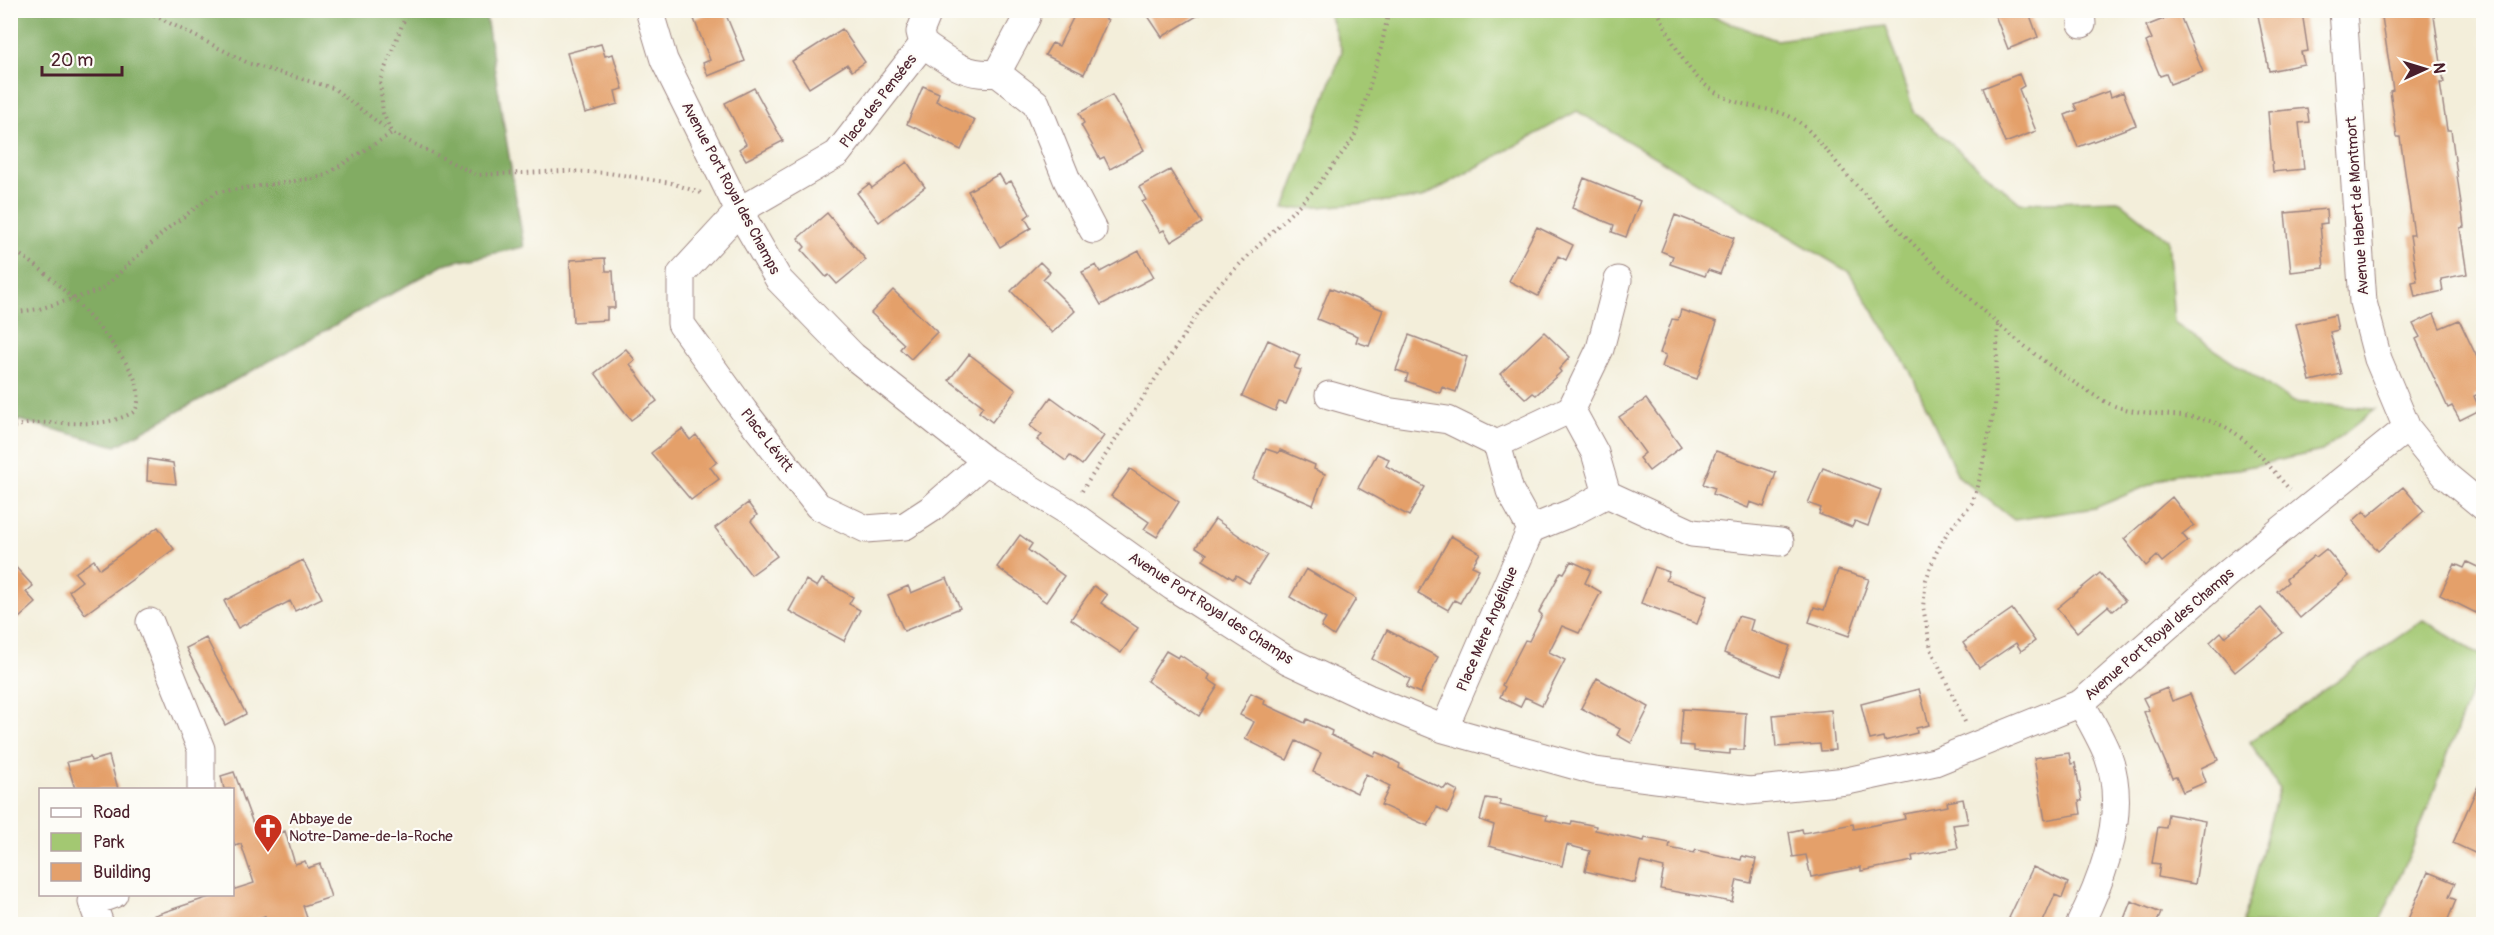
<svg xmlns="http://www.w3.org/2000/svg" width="2494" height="935" font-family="Pangolin,sans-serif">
<rect width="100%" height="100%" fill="#fdfcf7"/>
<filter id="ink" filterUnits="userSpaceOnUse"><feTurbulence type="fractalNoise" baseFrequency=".0167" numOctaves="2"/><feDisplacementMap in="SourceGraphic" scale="12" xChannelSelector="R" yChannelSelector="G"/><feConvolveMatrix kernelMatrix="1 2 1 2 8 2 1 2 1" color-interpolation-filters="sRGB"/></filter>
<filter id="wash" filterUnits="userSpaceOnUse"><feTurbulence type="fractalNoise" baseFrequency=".008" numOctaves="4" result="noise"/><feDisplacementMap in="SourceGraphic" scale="24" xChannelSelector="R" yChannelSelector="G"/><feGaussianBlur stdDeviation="1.35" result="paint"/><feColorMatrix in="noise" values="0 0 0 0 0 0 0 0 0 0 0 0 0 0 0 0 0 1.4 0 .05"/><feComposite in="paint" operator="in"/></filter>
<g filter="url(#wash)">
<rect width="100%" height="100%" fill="#f3eeda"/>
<path fill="#a3c872" stroke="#76744e" stroke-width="1.5" d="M1328,11H1709L1711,16L1776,40L1885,26L1914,112L2020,203L2118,200L2168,240L2174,322L2293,402L2375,409L2322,451L2238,469L2175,474L2095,508L2014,520L1958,476L1909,369L1849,272L1577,111L1422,198L1284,210L1342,51Z
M2423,620L2483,657V661L2412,849L2379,924H2243L2279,788L2250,742Z"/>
<path fill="#82ac64" stroke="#666648" stroke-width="1.5" d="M11,10L485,11L524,247L447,263L116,446L19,420L11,431Z"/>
<g id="blocks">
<path fill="#e4a06b" d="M716,10H724L745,61L708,76L703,63L710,60L694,19Z
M1077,10H1089L1108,20L1084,74L1045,55L1052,43L1059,46Z
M1144,10H1207L1162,37Z
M1993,10H2028L2038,37L2008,49Z
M2257,10L2302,12L2308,51L2301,52L2304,64L2269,71Z
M2381,10H2433L2444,83H2440L2447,130H2451L2464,227L2460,228L2467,274L2441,279L2443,291L2415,297L2412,282L2417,281L2410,235H2414L2400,137H2397L2390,91L2393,90Z
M2179,13L2203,72L2170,84L2166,74L2160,76L2146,42L2152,39L2146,26Z
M842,29L865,62L852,71L847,64L809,88L792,61Z
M601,44L605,56L613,54L623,89L615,91L618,104L585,113L567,53Z
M2019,74L2024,86L2019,89L2036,131L2005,143L1983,88Z
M923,86L939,93L936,101L975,120L961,150L907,124Z
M754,88L783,141L746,160L739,149L746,144L725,103Z
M2109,91L2111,97L2123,92L2136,125L2078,147L2065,115L2077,110L2074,104Z
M1112,95L1144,150L1110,169L1104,157L1100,159L1081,125L1084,123L1079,113Z
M2307,108L2309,122L2299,123L2304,169L2273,172L2268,112Z
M907,162L925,187L879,222L857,193L869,184L872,188Z
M1170,170L1202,223L1171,242L1164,230L1160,232L1142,202L1146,200L1139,187Z
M999,174L1005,184L1011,181L1030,214L1025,218L1031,228L1000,247L968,191Z
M1584,178L1640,201L1626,237L1612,232L1614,225L1572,208Z
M2326,209L2327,223L2320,224L2324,268L2291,272L2285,213Z
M827,213L866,260L837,284L829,275L826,277L802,250L805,247L798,238Z
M1675,215L1734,238L1720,274L1708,270L1705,276L1670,264L1673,256L1661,251Z
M1537,227L1573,245L1566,260L1558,256L1538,296L1509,281Z
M1139,251L1154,277L1101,305L1082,272L1096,265L1100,272Z
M605,258L606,271H613L615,308H607V320L573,322L570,260Z
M1040,262L1050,272L1043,279L1075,311L1052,333L1011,291Z
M1330,288L1383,310L1369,346L1356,342L1358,336L1317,319Z
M893,290L937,332L911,359L900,349L904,344L871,313Z
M1681,310L1717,322L1697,379L1662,367L1666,355L1660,353L1672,319L1678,320Z
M2434,314L2440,328L2459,320L2484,372V391L2474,396L2480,410L2460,420L2452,406L2448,408L2416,339L2420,337L2413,324Z
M2335,315L2338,330L2330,332L2341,374L2310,381L2296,324Z
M1544,332L1570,357L1559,369L1561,372L1536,395L1533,393L1526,399L1500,374Z
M1409,335L1467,357L1456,392L1442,387L1440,393L1406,381L1408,374L1396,370Z
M1268,340L1300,355L1294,368L1301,370L1286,404L1279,402L1275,411L1242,396Z
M626,349L635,360L630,364L657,401L631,420L595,373Z
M969,354L1016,390L992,422L979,412L983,406L949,380Z
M1051,397L1104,436L1082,465L1070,456L1066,461L1037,440L1042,435L1030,426Z
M1646,399L1681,447L1649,471L1639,458L1645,453L1619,417Z
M682,429L690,440L696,435L717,462L710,467L719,479L691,500L651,453Z
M1266,449L1278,453L1280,450L1315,465L1314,469L1325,474L1313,505L1253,479Z
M1716,451L1776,473L1764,507L1750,502L1748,508L1713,494L1715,488L1703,484Z
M1377,454L1389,459L1386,466L1425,487L1409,516L1358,488Z
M148,459L173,463L176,484L147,481Z
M1823,468L1881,490L1868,526L1855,521L1852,527L1819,514L1821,508L1808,503Z
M1130,469L1179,502L1157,537L1144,529L1149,522L1111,496Z
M2403,487L2424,511L2378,551L2353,521L2364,511L2368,516Z
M2172,497L2194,525L2182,534L2188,541L2162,562L2157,556L2146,566L2124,539Z
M748,503L757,515L751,521L777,556L751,575L715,528Z
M1215,519L1267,555L1249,583L1236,575L1233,579L1203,560L1207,554L1196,547Z
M158,527L174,549L85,614L69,591L82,581L75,573L94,560L100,569Z
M1020,535L1032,544L1028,550L1064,576L1046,602L997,567Z
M1451,536L1480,553L1472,566L1479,569L1460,603L1454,600L1448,610L1418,593Z
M2326,549L2349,576L2300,618L2277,591L2288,582L2286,579L2314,556L2316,557Z
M303,560L322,598L295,611L290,601L238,628L224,601Z
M10,561L33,586L26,592L36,603L19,618L10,608Z
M1571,561L1591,570L1585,583L1601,592L1579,633L1562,626L1549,652L1565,660L1542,705L1525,697L1520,707L1500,697L1505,687L1502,685L1525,640L1529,641L1542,615L1539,612L1561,572L1564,573Z
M2467,562L2484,570V617L2440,595L2455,564L2464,568Z
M1655,567L1669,572L1666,580L1708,595L1697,624L1641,603Z
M1306,569L1356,599L1334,636L1321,627L1326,619L1290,597Z
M1838,570L1869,579L1849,636L1809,622L1814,607L1824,610Z
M2100,573L2125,601L2113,611L2108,606L2077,632L2057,608Z
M947,578L960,608L904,631L888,595L908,586L911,593Z
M822,579L853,597L849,604L860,610L844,641L789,611L806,580L817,587Z
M1094,586L1107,595L1101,603L1138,628L1121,653L1071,619Z
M2261,608L2283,633L2235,672L2210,642L2221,632L2225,637Z
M2012,609L2035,641L2021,651L2016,643L1979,668L1963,643Z
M1738,616L1753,620L1750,630L1790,646L1779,676L1724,653Z
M1387,630L1438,657L1420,693L1406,687L1410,679L1372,659Z
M206,638L246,714L225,725L186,648Z
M1166,651L1178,658L1180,655L1210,675L1208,679L1218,686L1199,716L1147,681Z
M1597,678L1649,707L1631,743L1617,735L1620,729L1581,708Z
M2167,688L2172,701L2190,694L2218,760L2201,768L2206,782L2183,792L2176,777L2172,778L2144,712L2149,710L2143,698Z
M1919,689L1929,725L1916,728L1917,733L1884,741L1883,737L1870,740L1861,704Z
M1251,693L1265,700L1264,704L1305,723L1307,719L1332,731L1331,735L1374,756L1376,752L1389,758L1400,764L1399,768L1444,789L1447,785L1458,791L1448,813L1437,807L1428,826L1381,805L1390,786L1366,774L1357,793L1313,772L1321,753L1296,741L1287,760L1245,739L1254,722L1240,715Z
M1683,709L1746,713L1744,750H1730V754L1694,751V746L1680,745Z
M1831,710L1835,750L1821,751L1820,744L1776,747L1773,715Z
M2069,753L2071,764L2075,763L2082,801H2079L2081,814L2045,820L2034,758Z
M109,756L118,789H75L67,762L90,757L91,761Z
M234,772L259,840L285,831L295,864L305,861L308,868L320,864L331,897L303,906L309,924H268L265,917L242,924H128L218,894H232V890L254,883L241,844L235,846L232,838V789H224L221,776Z
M2478,786L2484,788V844L2479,855L2453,843Z
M1486,798L1500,800V805L1547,816L1546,820L1571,825L1572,821L1596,826L1595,830L1644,841L1645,838L1670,843L1669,848L1694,853L1696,850L1741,860L1742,856L1756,859L1751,883L1737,880L1732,902L1660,889L1664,868L1640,862L1635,883L1585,871L1590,851L1567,845L1562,866L1489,846L1494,825L1480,820Z
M1963,799L1968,823L1953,825L1958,848L1912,856L1913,861L1861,871V867L1811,877L1806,855L1793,857L1789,832L1802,829L1803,833L1853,824L1854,829L1905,819L1904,814L1948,806L1947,802Z
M2168,814L2205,821L2195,884L2158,877L2160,864L2152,863L2158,827L2166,828Z
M2033,867L2068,883L2062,898L2055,895L2042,924H2023L2009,918Z
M2428,872L2455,883L2449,897L2456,900L2446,924H2406Z
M2131,901L2161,913L2156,924H2122Z"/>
</g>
</g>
<g filter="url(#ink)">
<use href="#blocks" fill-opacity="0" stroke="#9e8682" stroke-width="1.5"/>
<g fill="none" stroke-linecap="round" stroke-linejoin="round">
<g stroke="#9e8682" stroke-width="29">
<path id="minor" d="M649,10L664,60L739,211L779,280L853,356L986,461L1067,511L1173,587L1287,660L1368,698L1444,729L1594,771L1749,791L1847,781L1935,762L2081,703L2228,573L2407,428
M929,10L920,32L923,44C948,61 965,77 997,73L1027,17L1026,10
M2081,10L2082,24
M2343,10L2363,302L2378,359L2407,428L2445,475L2484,507
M923,44L837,154L739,211L681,274V324L744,411L818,506L866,529L905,526L931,509L986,461
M997,73L1036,103L1067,180L1093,230
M1329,395L1386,411L1448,420L1497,444
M1571,409L1595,453L1607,494L1573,512L1531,529L1510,491L1497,444L1571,409L1600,349L1618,280
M1607,494L1692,533L1780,542
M150,622L201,749V790
M1444,729L1531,529
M100,924L92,902L114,894
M2080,924C2104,876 2128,810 2108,756C2101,738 2090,720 2081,703"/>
</g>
<path stroke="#9e8682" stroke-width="4" stroke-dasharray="1.5 4.5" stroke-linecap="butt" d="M408,10L380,81L383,113L392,133L477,175L566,171L609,173L671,183L701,193
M1657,10C1681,58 1694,93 1751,106C1772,111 1787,111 1805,127C1823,144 1838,166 1856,185C1930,262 2009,345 2102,400C2138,421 2188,408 2225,427C2251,440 2271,469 2290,490
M10,251C41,258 125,350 135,380C139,391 140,401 135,411C97,435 50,414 10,428
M10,313L39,309L101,290L167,229L217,192L322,177L392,133L333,88L250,64L144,10
M1082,491L1212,292L1314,190L1354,138L1381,48L1389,10
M1965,722L1931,649L1923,607L1926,580L1935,555L1947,533L1972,503L1978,486L1995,406L1998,322"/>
<use href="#minor" stroke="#fff" stroke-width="27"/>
</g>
</g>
<defs>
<g id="church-pin" transform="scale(1.5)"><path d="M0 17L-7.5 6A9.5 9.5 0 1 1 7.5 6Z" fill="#c8321e" stroke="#fdfcf7"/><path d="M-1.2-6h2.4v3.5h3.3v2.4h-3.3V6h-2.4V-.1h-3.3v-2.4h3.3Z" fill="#fff"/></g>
</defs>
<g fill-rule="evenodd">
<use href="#church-pin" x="268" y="828"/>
</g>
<g text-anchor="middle" stroke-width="4.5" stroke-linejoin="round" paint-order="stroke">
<g font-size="15" fill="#4a1f2b" stroke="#fdfcf7">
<text transform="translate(878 101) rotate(-52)" y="5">Place des Pensées</text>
<text transform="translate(731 188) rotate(62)" y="5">Avenue Port Royal des Champs</text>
<text transform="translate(2357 206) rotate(-94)" y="5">Avenue Habert de Montmort</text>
<text transform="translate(767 440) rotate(52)" y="5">Place Lévitt</text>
<text transform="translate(1211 608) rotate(33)" y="5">Avenue Port Royal des Champs</text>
<text transform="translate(1487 629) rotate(-67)" y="5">Place Mère Angélique</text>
<text transform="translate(2159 634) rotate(-41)" y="5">Avenue Port Royal des Champs</text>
</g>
<g font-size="15" fill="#4a1f2b" stroke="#fdfcf7" text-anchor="start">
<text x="289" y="824">Abbaye de<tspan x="289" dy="17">Notre-Dame-de-la-Roche</tspan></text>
</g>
</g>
<rect width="2494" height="935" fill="none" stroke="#fdfcf7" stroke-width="36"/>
<rect x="39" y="788" width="195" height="108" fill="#fdfcf7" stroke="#b5a4a5" stroke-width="1.5"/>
<rect x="51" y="808" width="30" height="9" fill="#ffffff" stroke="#b5a4a5" stroke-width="1.5"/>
<text x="93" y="818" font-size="18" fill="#4a1f2b">Road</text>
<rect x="51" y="833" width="30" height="18" fill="#a3c872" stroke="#b5a4a5" stroke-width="1.5"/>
<text x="93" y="848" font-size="18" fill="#4a1f2b">Park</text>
<rect x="51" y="863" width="30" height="18" fill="#e4a06b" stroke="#b5a4a5" stroke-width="1.5"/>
<text x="93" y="878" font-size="18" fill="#4a1f2b">Building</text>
<g transform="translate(2425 69) rotate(86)" stroke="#fdfcf7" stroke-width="4.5" paint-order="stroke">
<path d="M0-4.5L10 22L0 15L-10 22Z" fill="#4a1f2b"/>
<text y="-9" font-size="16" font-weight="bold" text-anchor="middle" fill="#4a1f2b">N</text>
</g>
<path d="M42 66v9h80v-9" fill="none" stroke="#4a1f2b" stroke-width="3"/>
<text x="51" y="66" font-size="18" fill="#4a1f2b" stroke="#fdfcf7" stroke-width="4.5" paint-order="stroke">20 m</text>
</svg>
